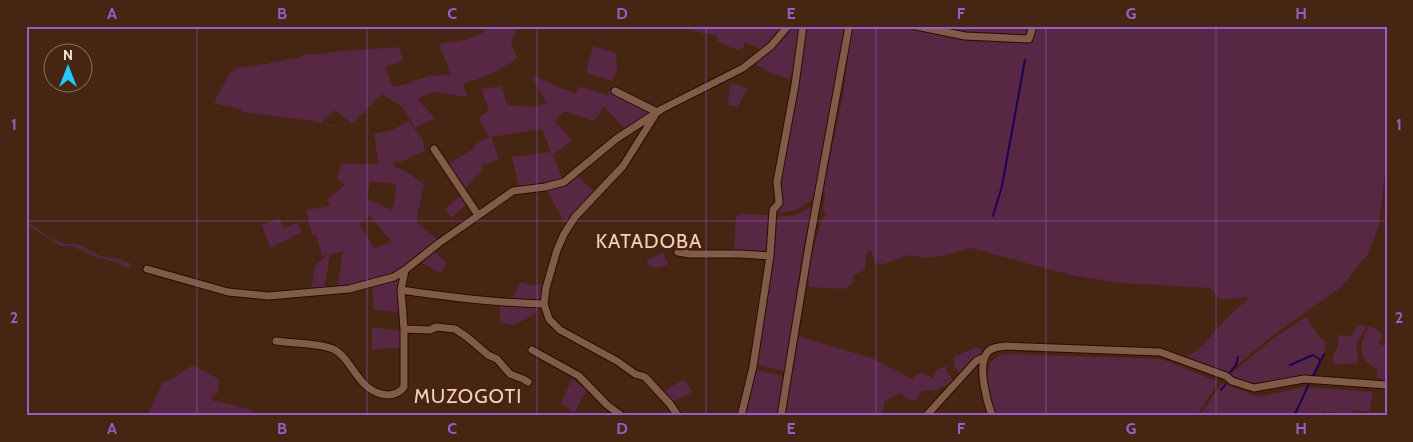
<svg xmlns="http://www.w3.org/2000/svg" width="1413" height="442" font-family="Cabin,sans-serif">
<rect width="100%" height="100%" fill="#472513"/>
<path fill="#582743" fill-rule="evenodd" d="M492,26H518L511,44L517,58C501,71 483,77 463,84L468,97L434,92L417,99L435,118L415,128L402,106H401L380,93L381,95L352,124L335,110L321,123L338,126L336,127L313,121L242,112V110L214,103L228,76L235,68C247,67 301,59 306,54H319L342,51L399,47L403,61L385,67L393,87L412,83V81L430,76L451,75L439,44C458,41 477,40 492,26Z
M684,26H784L764,51L745,42L743,48L738,50L717,42L718,39L716,35L705,33L703,34Z
M790,26H801L795,64L789,79L769,72L755,64L773,47Z
M805,26H844L815,198L798,209L781,213L775,208V201Z
M851,26H901L926,31L1032,41L1037,26H1387V155L1379,225L1368,254L1341,287L1267,340L1228,373L1221,377L1190,363L1187,357L1199,349L1228,317L1248,299L1246,297L1234,299H1219L1210,288L1120,283L1071,275L971,248L946,255L927,258L909,255L881,265L874,261L872,252L869,250L866,256L865,269L853,276V283L844,289L809,287C806,265 816,241 822,219L826,214L823,209L825,192L823,191L844,90Z
M928,26H1030L1026,35L960,31Z
M593,46L616,53L617,70L612,81L586,73Z
M535,76L575,94L578,88L582,87L608,95L609,89L654,113L626,130L604,107L594,121L564,111L555,122L572,140L553,155L563,181L519,188L512,157L551,152L542,129L491,137L499,159L481,166L483,170L464,189L447,165L473,149L475,144L489,137L479,118L489,110L481,89L502,86L507,105L536,107L547,103L533,79Z
M730,84L740,85L747,89L738,107L728,105Z
M408,121L422,138L425,151L405,160L394,163V167L404,170L424,184L416,222L439,241L406,264L395,275L337,289L343,252L330,254L324,290L311,291L315,266L328,254L322,256L316,235L312,234L306,210L330,206L327,200L345,185L347,186L337,179L341,164H379L374,134L393,130ZM370,181L395,184L396,190L392,210L367,199ZM370,216L391,241V242L374,248L359,224Z
M576,175L597,194L588,211L565,223L546,189L560,188L570,183L569,182Z
M463,194L468,203L451,218L445,209Z
M812,206L813,207L803,249L785,371L749,363L766,254L734,251L736,216L741,214L769,215V208L778,216H794Z
M279,218L284,228L297,223L302,232L270,248L262,225Z
M26,223L33,225L48,237L66,244H79L100,256L118,259L130,263L132,267H123L120,263L95,257L72,246H60L34,229L26,227Z
M433,250L447,263L440,273L419,261Z
M663,252L668,264C660,269 652,270 646,261Z
M402,273L399,291V312L374,310L372,285Z
M521,282L530,285L545,284L542,303L510,302Z
M500,305L542,306L533,315L514,325L500,322Z
M1306,317L1321,339L1326,342L1325,351L1315,369L1313,382L1302,381L1258,391L1226,378L1274,338Z
M1359,325L1367,327L1356,344L1358,355L1357,363L1335,365C1330,356 1336,353 1338,344C1339,335 1336,343 1340,335L1350,336L1354,333V329Z
M1369,326L1373,327L1381,333L1382,338L1378,342L1384,346L1387,343V381L1377,378V369C1357,360 1359,344 1369,326Z
M372,327L401,331V347L372,350Z
M798,336L872,358L912,379L921,372L933,378L937,369L947,366L946,371L954,381L936,390L922,391L915,401L907,399L901,393L885,401L882,416H783Z
M974,348H979L984,354L963,378L955,368L953,357Z
M1007,354L1158,359L1167,361L1218,382L1197,416H991L987,379L990,363L1000,355Z
M192,365L219,379L218,393L212,395L211,400L249,409L257,416H147L163,382L174,378Z
M748,368L784,376L777,416H740L743,390Z
M572,379L587,390L574,413L561,403Z
M684,379L693,392L669,403L661,393Z
M1222,383L1259,397L1303,387L1373,392L1369,412L1353,410L1352,415L1322,411L1320,416H1199Z"/>
<g fill="none" stroke-linecap="round" stroke-linejoin="round">
<path stroke="#1f0353" stroke-width="2" d="M993,216L1002,186L1025,60
M1290,365L1313,355L1319,359L1320,362
M1227,376L1236,365L1238,357
M1312,378L1324,354
M1221,390L1225,385
M1294,416L1310,382"/>
<g stroke="#2b0c00" stroke-width="9">
<path id="minor" d="M916,26L965,36L1029,39L1033,26
M615,91L657,112L623,166L575,217L564,234L557,250L546,288L544,304L549,319L560,330L617,361L635,374L645,377L670,404L678,416
M434,149L478,215
M678,252L690,254H739L770,256
M147,269L228,292L268,296L349,289L394,277L405,270
M401,290C448,297 496,303 544,304
M404,329L430,330L436,327L455,329L467,337L488,355L497,359L510,374L523,379L528,382
M276,341C295,344 316,342 333,349C353,358 358,394 388,395C395,395 400,392 404,387V329L401,290L405,270L439,243L513,191L545,187L564,182L616,139L662,109L743,68L771,46L788,26
M532,350L579,376L607,405L622,416
M741,416L753,367L770,256L773,210L779,203L777,182L795,85L803,26
M781,416L809,245L849,26
M926,416L976,361L985,357
M992,416C987,402 977,366 987,353C991,347 999,347 1005,346L1160,352L1226,376L1232,381L1254,388L1304,379L1387,385"/>
</g>
<use href="#minor" stroke="#815b48" stroke-width="7"/>
</g>
<path fill="none" stroke="#9b5cc8" stroke-width="1" stroke-opacity="0.55" d="M197,26V416M367,26V416M537,26V416M706,26V416M876,26V416M1046,26V416M1216,26V416M26,221H1387"/>
<g text-anchor="middle" stroke-width="5" stroke-linejoin="round" paint-order="stroke">
<g font-size="20" letter-spacing="1" fill="#fbceb9" stroke="#472513">
<text x="649" y="248">KATADOBA</text>
<text x="468" y="403">MUZOGOTI</text>
</g>
</g>
<rect width="1413" height="442" fill="none" stroke="#472513" stroke-width="55"/>
<g transform="translate(68 68)"><circle r="24" fill="#472513" stroke="#8f7465"/>
<path d="M0-4L9 19L0 12L-9 19Z" fill="#25c9fe"/>
<text y="-8" font-size="14" font-weight="bold" text-anchor="middle" fill="#fceae1">N</text>
</g>
<rect x="28" y="28" width="1358" height="386" fill="none" stroke="#9b5cc8" stroke-width="2"/>
<g font-size="16" text-anchor="middle" font-weight="bold" fill="#9b5cc8">
<text x="112" y="19">A</text>
<text x="282" y="19">B</text>
<text x="452" y="19">C</text>
<text x="622" y="19">D</text>
<text x="791" y="19">E</text>
<text x="961" y="19">F</text>
<text x="1131" y="19">G</text>
<text x="1301" y="19">H</text>
<text x="14" y="130">1</text>
<text x="1399" y="130">1</text>
<text x="14" y="323">2</text>
<text x="1399" y="323">2</text>
<text x="112" y="434">A</text>
<text x="282" y="434">B</text>
<text x="452" y="434">C</text>
<text x="622" y="434">D</text>
<text x="791" y="434">E</text>
<text x="961" y="434">F</text>
<text x="1131" y="434">G</text>
<text x="1301" y="434">H</text>
</g>
</svg>
